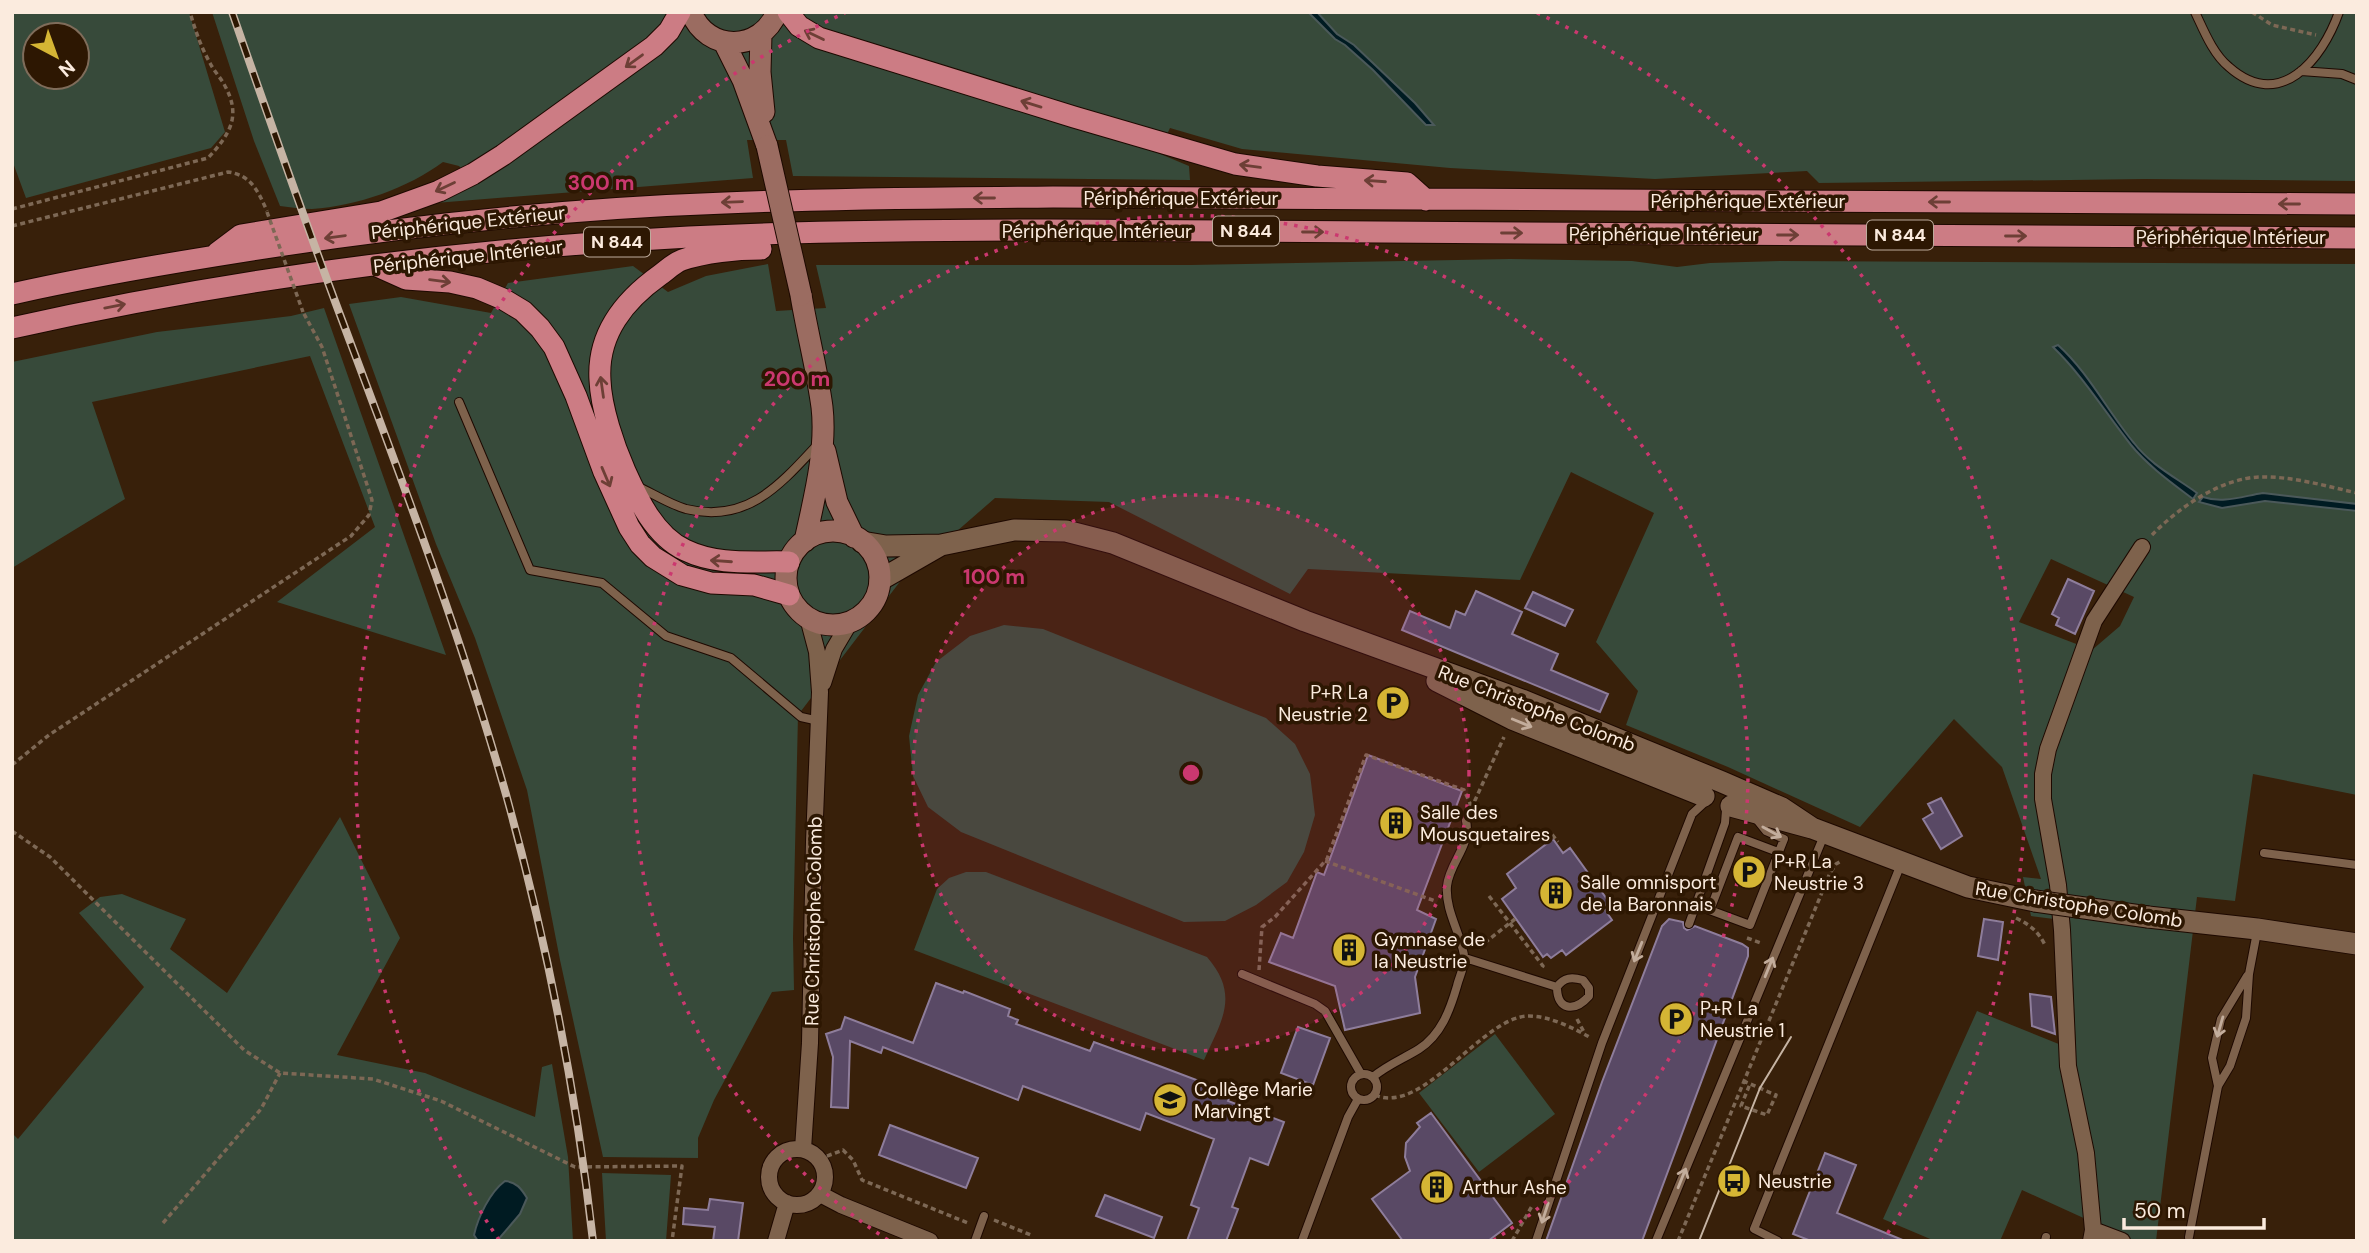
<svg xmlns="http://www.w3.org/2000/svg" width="2369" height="1253" font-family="'DM Sans',sans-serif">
<rect width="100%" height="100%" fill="#38200a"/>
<path fill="#374a3a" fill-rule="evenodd" d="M12,12H189L225,132L211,148L26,198L12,160ZM35,35H77V77H35Z
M212,12H2357V181L2145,179L1819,183L1807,171L1655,179L1450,168L1242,149L1170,128L1158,153L1189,166L1190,180L793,176L786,140H747L753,178L435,203L475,184L459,166L443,162C408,188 357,206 312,209C302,209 290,207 280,206L254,141Z
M1510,259L1632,261L1677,267L1710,263L1780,261L2357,264V795L2253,774L2235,901L2197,897L2156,1241H2134L2022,1190L2000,1241H1935L1883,1219L1977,1011L2076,1051L2070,921L2031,916L2023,877L2041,879L2002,767L1954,719L1860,827L1728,767L1626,725L1638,691L1596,642L1654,513L1571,472L1520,580L1308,569L1290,594L1109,502L995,498L902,579L798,715L793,938L794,990L772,992L714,1100L698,1138V1158L603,1157L560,960L527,790L475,638L436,544L349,304L401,297L491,313L508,283L633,266L668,292L706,276L768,264L776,311L826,308L816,265H1190ZM2051,559L2134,597L2120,626L2092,650L2019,622Z
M324,308L446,655L277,602L375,527L310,356L92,402L125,499L12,568V362L157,332L291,316Z
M1004,625L1043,629L1266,718L1295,744L1310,774L1315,815L1304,852L1287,882L1256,905L1225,921L1184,922L961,832L928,807L913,776L909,736L918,695L936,662L970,636Z
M340,817L400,938L337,1055L425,1073L535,1117L542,1067L552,1064L568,1157L573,1241H12V1133L18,1139L144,987L79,913L100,897L122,894L186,919L170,949L227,993Z
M966,872H986L1207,957C1240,995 1222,1020 1204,1060L914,950L937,889L949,878Z
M1495,1034L1555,1114L1479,1172L1419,1093Z
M602,1173L671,1175L666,1241H606Z"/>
<path fill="#001b22" stroke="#4b595a" stroke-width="2" d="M1308,12H1317L1337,34L1354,45L1415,103L1434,125H1426L1373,70L1345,45L1335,39Z
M2058,345C2089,373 2108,412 2134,443C2151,465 2175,477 2197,493L2193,499C2172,483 2148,466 2131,445C2105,412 2083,376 2053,347Z
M2263,493L2357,504V511L2265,501L2222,508L2199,502L2203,497C2223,504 2243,496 2263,493Z
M505,1181C516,1182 521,1188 527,1198L520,1214L497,1241H478L474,1235C478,1217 490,1192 505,1181Z"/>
<path fill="#594965" stroke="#8e7d9b" stroke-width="2" d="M2068,579L2094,591L2075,634L2056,625L2059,618L2052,614Z
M1476,591L1522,612L1512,634L1558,654L1551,670L1608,694L1600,712L1402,630L1410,611L1450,628L1456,611L1465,615Z
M1533,592L1573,610L1565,626L1525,608Z
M1368,755L1462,791L1417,910L1436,919L1415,977L1420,1013L1345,1030L1335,986L1269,962L1281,933L1293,938L1317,872L1324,875Z
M1941,798L1962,836L1941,849L1923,819L1933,813L1928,804Z
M1553,839L1563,853L1570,848L1609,902L1603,907L1612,920L1566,955L1562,950L1551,958L1547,954L1543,957L1502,899L1516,888L1507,874Z
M1669,919L1683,922L1684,928L1687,930L1695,926L1742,944L1748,948V956L1642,1241H1546L1602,1082L1662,926Z
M1984,919L2003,922L1998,960L1978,956Z
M936,983L963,993L964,991L1010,1009L1008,1016L1018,1020L1016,1024L1090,1051L1094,1042L1162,1067L1231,1093L1228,1101L1284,1122L1268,1165L1250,1158L1232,1207L1238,1209L1226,1241H1187L1199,1208L1191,1205L1214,1139L1146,1113L1140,1130L1023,1086L1018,1100L883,1047L881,1053L850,1041L848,1108L831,1107L833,1057L826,1034L841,1029L845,1017L913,1043Z
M2030,994L2051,997L2055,1034L2032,1026Z
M1298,1027L1330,1038L1313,1085L1281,1073Z
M1431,1113L1512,1223L1488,1241H1403L1372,1199L1410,1171L1405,1157L1406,1143L1420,1127L1417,1123Z
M890,1125L978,1158L966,1188L879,1155Z
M1825,1153L1856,1165L1837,1213L1905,1241H1811L1793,1234Z
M1105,1195L1162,1217L1154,1238L1096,1216Z
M710,1199L743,1203L738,1241H713L715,1227L683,1224L684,1208L708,1210Z"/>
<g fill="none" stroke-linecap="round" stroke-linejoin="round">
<g stroke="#1e0900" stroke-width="10">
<path id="service" d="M2195,12C2204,31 2213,54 2229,67C2280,112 2322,60 2339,12
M2301,71L2342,74L2357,80
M459,402L530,570L602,583L666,636L731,658L801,717L819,721
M637,486C652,493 669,504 686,509C747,524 780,485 818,444
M2264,853L2357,865
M1696,905L1750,925L1784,839L1766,831L1754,816
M1710,910L1738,837L1778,852
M1689,924L1725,823L1726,810
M1465,958L1557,987C1557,1011 1575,1012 1589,996V988L1583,980C1572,977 1564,977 1557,987
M1242,974L1315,1004L1325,1011L1361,1074
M1351 1087a13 13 0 1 1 26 0a13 13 0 1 1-26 0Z
M1373,1077C1387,1065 1403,1059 1419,1049C1441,1035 1450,1010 1457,986C1459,977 1466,964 1464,955C1460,932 1445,910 1447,886C1449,863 1472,845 1466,821
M2218,1086L2212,1058L2221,1019L2247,976
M2189,1237L2218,1086L2230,1066L2246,1018L2249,974L2257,932
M975,1241L984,1216
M1302,1241L1348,1117L1358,1099
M1536,1241L1602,1043L1692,814L1705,802
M1656,1241L1825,833
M1778,1241L1754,1229L1901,864
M2045,1241L2046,1237"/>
</g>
<g stroke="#1e0900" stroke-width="18">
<path id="minor" d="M823,683L834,649L850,622
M769 1177a28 28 0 1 1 56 0a28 28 0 1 1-56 0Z
M803,1149L810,1043L814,842L820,692L817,652L808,618
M820,1194L841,1205L930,1241
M2093,1230L2122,1241
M776,1241L787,1203
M2091,1241L2093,1230L2086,1153L2068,1066L2062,930L2058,885L2043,799V774L2048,749L2094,621L2142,547"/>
</g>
<g stroke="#1e0900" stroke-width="23">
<path id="tertiary" d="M862,542L886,546L941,545L1014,530L1066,531L1113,543L1305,621L1522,700L1722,782L1782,808L1812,828
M880,580L941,545
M1437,681L1512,719L1704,796
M1731,806L1812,828L1968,887L2035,901
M2148,917L2257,929L2357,944"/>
</g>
<g stroke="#1e0900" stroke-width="23">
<path id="secondary" d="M691,12C707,53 761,52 777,12
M761,34L760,72L764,112
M724,42L743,80L767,146
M801,295C807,332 817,369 822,407C827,450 814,499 805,541
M825,451L837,502L854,537
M786 578a47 47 0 1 1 94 0a47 47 0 1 1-94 0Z"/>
</g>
<g stroke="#1e0900" stroke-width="23">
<path id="trunk" d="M788,12L799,26L819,38L1074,117L1235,164L1317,176L1407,183L1426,200
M761,249C737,249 704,252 682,260C674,263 667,270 660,275C625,300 597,333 600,380C601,408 614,446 625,471C638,500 655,536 685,550C718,566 754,561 789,562
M217,253L241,235L381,212L439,191L473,174L503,155L654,46L669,31L680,12
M377,266L406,279L450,282L477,288L503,299L523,311L540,328L554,347L576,396L604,472L629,527L640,544L653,557L682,575L711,583L754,585L789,595
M12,294C79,279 147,267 215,256C384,228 554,209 725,203C834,198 943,198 1053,197L2357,204
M12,328C234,278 462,249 689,237C809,231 929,230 1049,230L2357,238"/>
</g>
<path stroke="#7d6855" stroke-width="3.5" stroke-dasharray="5 3.5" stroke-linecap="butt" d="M2252,12L2272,25L2316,35
M12,209L208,158C229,135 242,117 225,86C221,78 214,71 210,63C201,47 195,30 190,12
M12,226L228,172C251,175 258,191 267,211
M2152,535C2178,508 2221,478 2260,477C2291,476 2326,486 2357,493
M12,765L49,735L351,536L369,515L372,500L322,347L303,312
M1471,809L1504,737
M12,831L50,857L244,1050L280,1073L373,1079L441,1101L575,1167L682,1166L672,1241
M1478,835L1489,839L1550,832L1558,842
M1325,861L1435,901
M1489,896L1543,966L1541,969
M2016,918C2030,925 2038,931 2045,945
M1747,938L1761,943
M1478,948L1515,919
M1259,970L1262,927L1275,917L1327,859L1366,755L1464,790L1472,808
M1577,1019L1585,1034
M1743,1081C1754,1085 1765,1091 1776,1095L1767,1115L1741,1106L1750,1084
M1375,1095C1424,1116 1482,1016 1529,1016C1549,1016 1574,1028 1591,1038
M819,1159L843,1150L853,1160L862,1180L968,1223
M994,1220L1031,1235
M163,1223L261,1109L280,1073
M1512,1241L1532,1206
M1678,1241L1830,873L1836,864L1841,861"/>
<use href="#service" stroke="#7e624c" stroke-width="8"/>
<use href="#minor" stroke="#7e624c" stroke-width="16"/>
<use href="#tertiary" stroke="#7e624c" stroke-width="21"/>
<use href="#secondary" stroke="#9b6c61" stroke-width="21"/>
<use href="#trunk" stroke="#cc7c84" stroke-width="21"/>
<path stroke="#c6b4a4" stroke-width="2" d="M1699,1241L1760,1088L1791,1037"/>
<g stroke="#c6b4a4" stroke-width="8">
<path id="rail" d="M232,12C266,110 300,207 336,304C397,467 460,631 507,798C547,943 576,1091 593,1241"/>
</g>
<use href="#rail" stroke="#2d1702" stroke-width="5" stroke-dasharray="16" stroke-linecap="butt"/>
<g stroke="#1e0900" stroke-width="23" stroke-linecap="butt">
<path id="tertiary-bridge" d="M2035,901L2148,917"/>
</g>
<g stroke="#1e0900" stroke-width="23" stroke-linecap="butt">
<path id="secondary-bridge" d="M767,146L801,295"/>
</g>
<path stroke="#7d6855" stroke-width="3.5" stroke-dasharray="5 3.5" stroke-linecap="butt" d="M267,212L303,312"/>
<use href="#tertiary-bridge" stroke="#7e624c" stroke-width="21"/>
<use href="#secondary-bridge" stroke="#9b6c61" stroke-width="21"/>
</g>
<defs><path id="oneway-shaft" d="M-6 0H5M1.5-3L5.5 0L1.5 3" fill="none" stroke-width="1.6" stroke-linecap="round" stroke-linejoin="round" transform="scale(1.75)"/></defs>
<g stroke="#6d3f36">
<use href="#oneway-shaft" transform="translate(814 35) rotate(-154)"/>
<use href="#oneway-shaft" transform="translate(634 61) rotate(144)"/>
<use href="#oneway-shaft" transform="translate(1031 104) rotate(-163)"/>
<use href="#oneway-shaft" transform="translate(1250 166) rotate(-172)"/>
<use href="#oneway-shaft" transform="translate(1375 181) rotate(-176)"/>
<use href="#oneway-shaft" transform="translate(445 187) rotate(155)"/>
<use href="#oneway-shaft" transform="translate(984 198) rotate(180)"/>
<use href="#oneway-shaft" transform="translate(732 202) rotate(178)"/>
<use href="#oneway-shaft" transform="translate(1939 202) rotate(-180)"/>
<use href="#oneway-shaft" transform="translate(2289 204) rotate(-180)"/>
<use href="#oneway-shaft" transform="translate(1313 232)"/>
<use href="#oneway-shaft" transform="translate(1512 233)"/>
<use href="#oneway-shaft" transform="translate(1788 235)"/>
<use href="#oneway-shaft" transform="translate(2016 236)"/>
<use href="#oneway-shaft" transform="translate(335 237) rotate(172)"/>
<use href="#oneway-shaft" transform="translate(440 281) rotate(7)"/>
<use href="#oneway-shaft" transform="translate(115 306) rotate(-11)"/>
<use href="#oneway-shaft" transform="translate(602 387) rotate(-98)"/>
<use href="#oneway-shaft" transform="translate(606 477) rotate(67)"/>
<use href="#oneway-shaft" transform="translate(721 561) rotate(-176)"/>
</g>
<g stroke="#c3ad9c">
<use href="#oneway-shaft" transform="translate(1522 723) rotate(22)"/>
<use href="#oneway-shaft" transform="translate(1772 832) rotate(29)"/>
<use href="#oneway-shaft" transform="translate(1638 952) rotate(112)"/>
<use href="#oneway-shaft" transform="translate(1769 967) rotate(-68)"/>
<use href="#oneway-shaft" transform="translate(2220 1027) rotate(106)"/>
<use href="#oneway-shaft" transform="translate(1682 1178) rotate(-68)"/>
<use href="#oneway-shaft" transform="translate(1545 1213) rotate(108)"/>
</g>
<circle cx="1191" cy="773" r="278" fill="#cb386f" fill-opacity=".12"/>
<g fill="none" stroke="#cb386f" stroke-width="3.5" stroke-dasharray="3.5 7">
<circle cx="1191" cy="773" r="278"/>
<path d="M888 1240A557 557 0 1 1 1494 1240"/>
<path d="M499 1240A835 835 0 0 1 845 13M1537 13A835 835 0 0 1 1883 1240"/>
</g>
<defs>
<g id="parking-disc" transform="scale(1.75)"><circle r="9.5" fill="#d5b534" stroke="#2d1702"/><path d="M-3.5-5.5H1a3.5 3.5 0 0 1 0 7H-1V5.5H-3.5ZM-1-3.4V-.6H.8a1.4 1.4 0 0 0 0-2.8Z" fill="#111"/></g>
<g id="building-disc" transform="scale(1.75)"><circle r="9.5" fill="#d5b534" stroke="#2d1702"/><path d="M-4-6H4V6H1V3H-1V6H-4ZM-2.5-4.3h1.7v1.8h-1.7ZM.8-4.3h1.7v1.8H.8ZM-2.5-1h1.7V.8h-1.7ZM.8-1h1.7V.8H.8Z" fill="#111"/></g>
<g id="school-disc" transform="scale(1.75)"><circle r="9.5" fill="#d5b534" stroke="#2d1702"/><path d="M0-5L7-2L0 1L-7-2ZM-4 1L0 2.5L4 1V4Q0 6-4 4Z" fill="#111"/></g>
<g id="bus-disc" transform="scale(1.75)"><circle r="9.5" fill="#d5b534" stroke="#2d1702"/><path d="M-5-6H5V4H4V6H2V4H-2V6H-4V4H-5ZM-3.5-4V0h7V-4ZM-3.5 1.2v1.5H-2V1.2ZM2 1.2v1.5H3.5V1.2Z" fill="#111"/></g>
</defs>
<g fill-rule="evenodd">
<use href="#parking-disc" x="1393" y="703"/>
<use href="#building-disc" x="1396" y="823"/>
<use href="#parking-disc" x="1749" y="872"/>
<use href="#building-disc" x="1556" y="893"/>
<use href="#building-disc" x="1349" y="950"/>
<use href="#parking-disc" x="1676" y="1019"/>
<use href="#school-disc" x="1170" y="1100"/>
<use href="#bus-disc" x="1734" y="1181"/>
<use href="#building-disc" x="1437" y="1187"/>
</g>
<g text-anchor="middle" stroke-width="7" stroke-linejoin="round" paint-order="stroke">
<g fill="#2d1702" stroke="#bdab9c" stroke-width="2">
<rect x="1213" y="216.5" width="66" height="29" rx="5"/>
<rect x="1867" y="220.5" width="66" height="29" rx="5"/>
<rect x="584" y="227.5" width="66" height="29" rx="5"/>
</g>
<g font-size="18" font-weight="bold" fill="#fbebde">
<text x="1246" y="237">N 844</text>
<text x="1900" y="241">N 844</text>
<text x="617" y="248">N 844</text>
</g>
<g font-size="19" fill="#fbebde" stroke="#2d1702">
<text x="1181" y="205">Périphérique Extérieur</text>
<text x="1748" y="208">Périphérique Extérieur</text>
<text transform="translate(468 222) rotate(-6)" y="7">Périphérique Extérieur</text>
<text x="1097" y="238">Périphérique Intérieur</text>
<text x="1664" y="241">Périphérique Intérieur</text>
<text x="2231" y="244">Périphérique Intérieur</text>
<text transform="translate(468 256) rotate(-6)" y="7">Périphérique Intérieur</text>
<text transform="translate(1537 708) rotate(21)" y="7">Rue Christophe Colomb</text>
<text transform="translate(2079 904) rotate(9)" y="7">Rue Christophe Colomb</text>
<text transform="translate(813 921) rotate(-89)" y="7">Rue Christophe Colomb</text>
</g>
<g font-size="19" fill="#fbebde" stroke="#2d1702" text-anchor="start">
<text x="1368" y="699" text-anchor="end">P+R La<tspan x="1368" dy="22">Neustrie 2</tspan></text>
<text x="1420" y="819">Salle des<tspan x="1420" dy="22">Mousquetaires</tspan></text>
<text x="1774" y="868">P+R La<tspan x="1774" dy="22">Neustrie 3</tspan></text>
<text x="1580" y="889">Salle omnisport<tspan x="1580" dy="22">de la Baronnais</tspan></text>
<text x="1374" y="946">Gymnase de<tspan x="1374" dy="22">la Neustrie</tspan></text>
<text x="1700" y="1015">P+R La<tspan x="1700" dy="22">Neustrie 1</tspan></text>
<text x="1194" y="1096">Collège Marie<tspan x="1194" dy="22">Marvingt</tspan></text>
<text x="1758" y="1188">Neustrie</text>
<text x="1462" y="1194">Arthur Ashe</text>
</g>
</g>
<circle cx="1191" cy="773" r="10" fill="#cb386f" stroke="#2d1702" stroke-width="3.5"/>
<g font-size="21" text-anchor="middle" font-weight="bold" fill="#cb386f" stroke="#2d1702" stroke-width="7" stroke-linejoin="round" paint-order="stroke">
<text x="601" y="190">300 m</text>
<text x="797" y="386">200 m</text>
<text x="994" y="584">100 m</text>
</g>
<rect width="2369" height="1253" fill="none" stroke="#fbebde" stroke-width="28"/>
<g transform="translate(56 56) rotate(139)"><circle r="33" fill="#2d1702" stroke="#7f6c5a" stroke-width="2"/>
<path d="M0-5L12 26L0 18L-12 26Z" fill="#d5b534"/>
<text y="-10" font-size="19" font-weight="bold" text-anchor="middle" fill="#fbebde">N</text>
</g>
<path d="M2124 1218v10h140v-10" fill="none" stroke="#fbebde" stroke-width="3.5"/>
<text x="2134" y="1218" font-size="21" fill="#fbebde" stroke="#2d1702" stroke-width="5" paint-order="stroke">50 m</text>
</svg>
